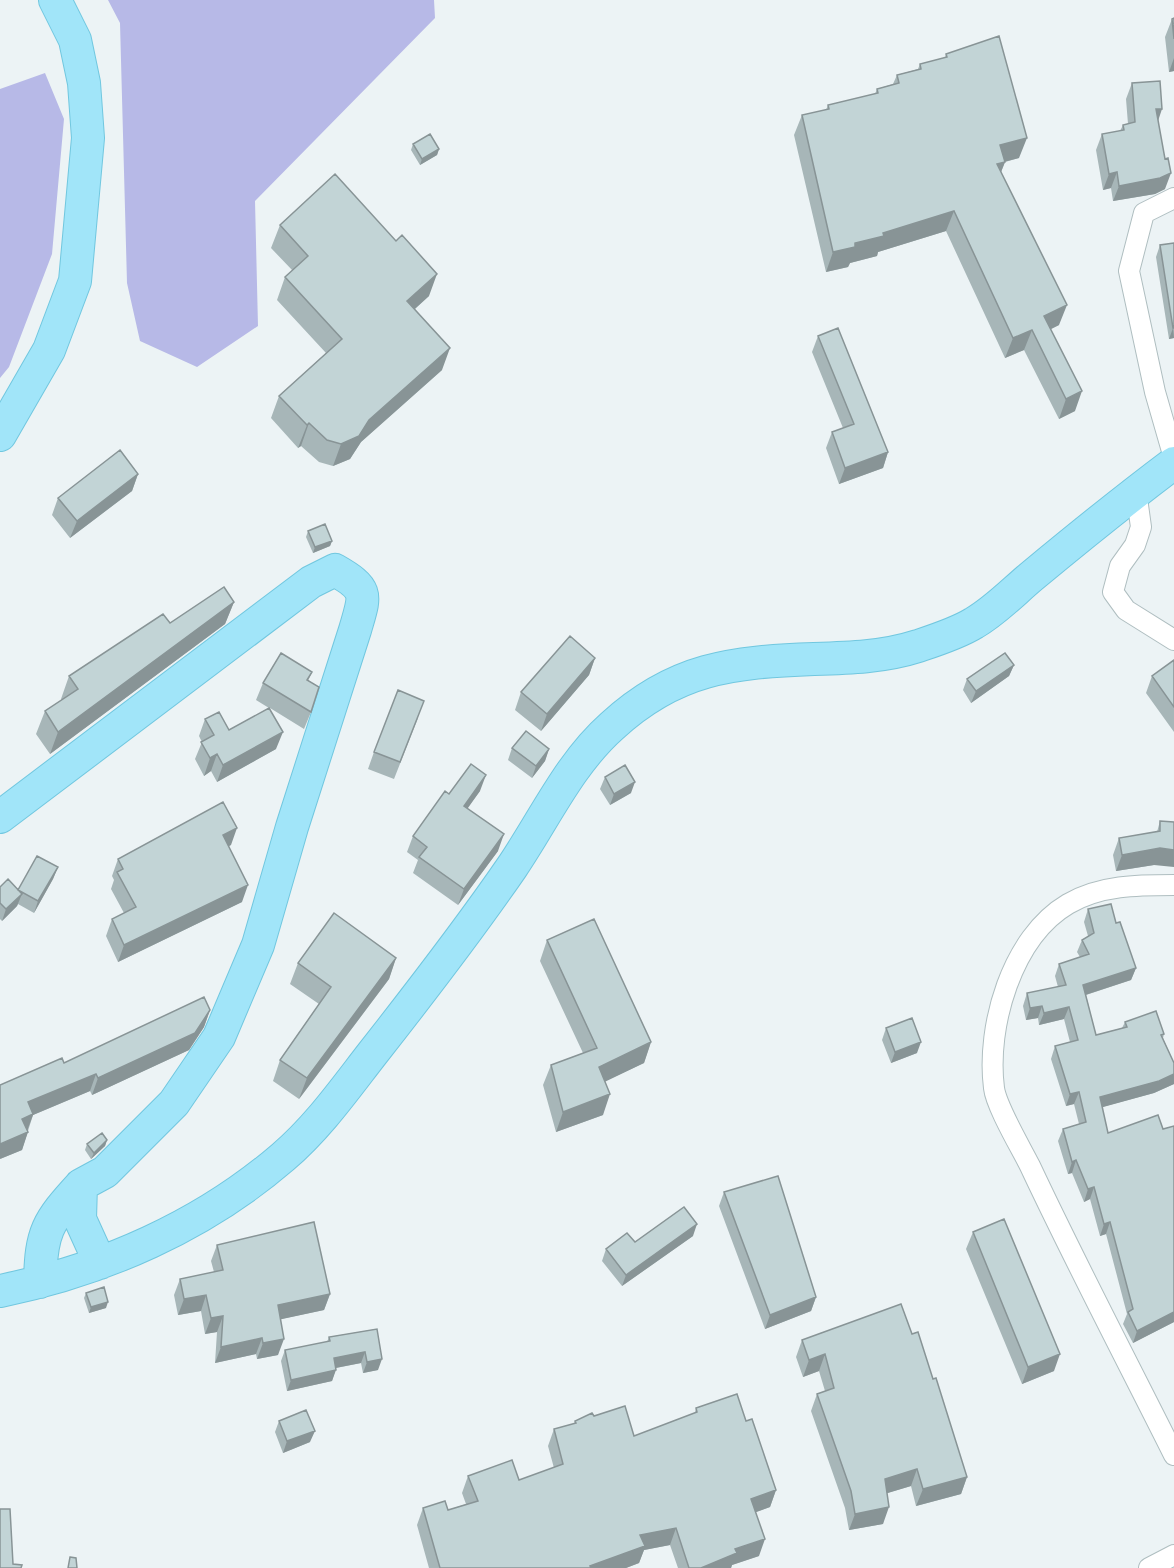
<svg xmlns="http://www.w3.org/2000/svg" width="1174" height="1568" font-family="'PT Sans Narrow',sans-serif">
<rect width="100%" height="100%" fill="#ecf3f5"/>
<path fill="#b7b9e7" d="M108,0H434L435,18L255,201L258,326L197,367L140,341L127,283L120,23Z
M45,73L64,119L52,254L9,367L0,378V89Z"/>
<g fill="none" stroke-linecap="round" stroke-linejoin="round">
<g stroke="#afbec0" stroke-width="22">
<path id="street" d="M1174,198L1144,213L1129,271L1155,392L1174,458
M1136,491L1141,527L1135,545L1120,566L1113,592L1126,610L1174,640
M1174,885C1138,885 1100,885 1068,904C1012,937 986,1026 994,1088C996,1106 1021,1148 1030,1166C1076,1264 1126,1359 1174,1455
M1149,1568L1174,1555"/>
</g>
<g stroke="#71c7df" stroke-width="34">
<path id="primary" d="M0,435L49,350L75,281L88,138L84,83L75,40L55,0
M0,817L311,582L335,570C370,590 365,595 355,630L292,827L258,945L219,1037L174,1103L105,1172L81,1185L80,1219L100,1263
M40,1282C41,1232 47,1222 81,1185
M0,1291C103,1270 203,1226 283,1157C318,1127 344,1090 372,1054C420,993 468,931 512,867C544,820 569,764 612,726C675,668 732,662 814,659C849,658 884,657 918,646C936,640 958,633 974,623C995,611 1014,591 1032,576C1079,537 1126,499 1174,463"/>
</g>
<use href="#street" stroke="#fff" stroke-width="20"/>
<use href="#primary" stroke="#a1e5f9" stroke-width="32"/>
</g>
<path fill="#a7b6b8" d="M1174,18V71L1169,72L1165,37L1172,19Z
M946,54L1019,158L1005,162L1001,172L1059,325L1051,329L1075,411L1059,419L1024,350L1005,358L946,231L878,252L877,256L850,263L848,267L826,272L794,135L802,115L826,110L828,105L875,94L877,89L893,84L897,75L918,69L920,64L945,58Z
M1132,83L1158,121L1165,189L1155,194L1113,201L1111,188L1103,190L1096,150L1102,134L1120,131L1123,125L1128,124L1126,99Z
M413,144L439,149L437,155L420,165L411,150Z
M280,225L429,296L415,309L442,370L361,442L350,459L333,466L319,462L301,446L298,448L271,418L279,396L326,353L277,300L285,277L293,271L271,248Z
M1174,243V338L1169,339L1156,257L1160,245Z
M818,336L888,452L883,468L839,484L826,448L832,432L843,428L812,352Z
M138,474L132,491L70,538L52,515L58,498Z
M308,531L332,541L330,546L313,553L306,537Z
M234,602L225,624L50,754L36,734L45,711L62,700L61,699L69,676L170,623Z
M595,658L589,675L541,731L515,710L521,692Z
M1174,660V732L1146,693L1152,676Z
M1014,665L1009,676L971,703L963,690L967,679Z
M312,672L308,681L311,712L304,729L270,708L276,749L217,782L211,771L204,776L195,759L202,742L199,736L205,719L229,730L269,708L256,700L263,683Z
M418,718L394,779L368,769L374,752Z
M512,748L549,749L545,761L532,778L508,760Z
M605,777L631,793L610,805L600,789Z
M480,791L467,808L498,851L458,905L413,873L418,860L407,852L413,836L449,794Z
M1160,821L1174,822L1154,865L1116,871L1113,855L1119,838L1157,832Z
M231,845L229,846L242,902L118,962L106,936L112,919L124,913L111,889L114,880L112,876L118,859Z
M58,867L53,879L34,913L18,904L17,906L2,921L0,919V887L18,891Z
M1088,909L1116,923L1136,968L1131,980L1086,995L1096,1035L1122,1028L1125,1022L1164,1034L1163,1038L1174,1063V1084L1154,1093L1102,1107L1108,1133L1163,1129L1174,1126V1322L1133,1343L1123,1324L1127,1314L1106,1234L1100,1236L1090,1199L1084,1202L1072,1173L1068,1174L1058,1141L1063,1129L1079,1124L1074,1104L1066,1106L1051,1059L1055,1046L1070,1042L1064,1019L1039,1025L1038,1018L1026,1020L1023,1006L1027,993L1058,987L1055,976L1059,964L1080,957L1077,952L1082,940L1088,936L1084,922Z
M547,940L651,1042L644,1063L605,1081L603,1115L556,1132L543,1085L551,1065L583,1053L540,961Z
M396,958L389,979L299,1099L273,1081L280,1060L319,1004L290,984L298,963Z
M210,1010L204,1027L189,1050L92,1095L90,1091L33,1115L22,1150L0,1159L64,1063Z
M886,1028L917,1053L891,1063L882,1040Z
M107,1140L105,1146L91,1159L85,1150L87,1144Z
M724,1192L816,1297L811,1311L765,1329L719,1206Z
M973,1232L1054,1371L1022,1384L966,1249Z
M693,1236L622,1286L602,1261L606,1249L635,1242Z
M217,1245L330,1294L324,1310L281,1319L278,1355L257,1359L256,1354L215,1363L217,1332L205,1334L201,1311L178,1315L174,1295L180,1279L214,1272L211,1261Z
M86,1293L106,1308L89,1313L84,1298Z
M377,1329L378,1370L363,1373L361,1363L336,1368L332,1381L287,1391L281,1361L285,1350L327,1342L329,1337Z
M912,1334L933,1379L967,1477L961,1494L916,1506L911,1486L887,1493L883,1524L849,1530L845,1508L811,1411L817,1394L825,1391L819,1371L803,1377L796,1357L802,1340Z
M696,1408L746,1421L776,1490L770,1507L756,1512L759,1556L732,1565L731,1568H678L670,1545L644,1550L639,1563L626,1568H429L417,1525L423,1508L448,1510L466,1504L462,1493L468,1476L519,1480L554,1468L548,1446L554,1429L574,1424L575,1421L594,1416L634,1436L695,1413Z
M279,1421L310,1442L283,1453L275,1432Z"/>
<path fill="#889496" d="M1174,58V71L1169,72Z
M1156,109H1162L1157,124Z
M1027,138L1019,158L992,165L1000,145Z
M439,149L437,155L420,165L422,159Z
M1005,162L997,182V164Z
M1117,172L1111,188L1103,190L1109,174Z
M1171,173L1165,189L1155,194L1113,201L1119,186Z
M954,211L946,231L878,252L877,256L850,263L848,267L826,272L833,252L883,233Z
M437,274L429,296L399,323L407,301Z
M1067,305L1059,325L1037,336L1044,316Z
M1173,328L1174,338L1169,339Z
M1032,330L1024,350L1005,358L1013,338Z
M450,348L442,370L361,442L350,459L333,466L341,444Z
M1082,391L1075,411L1059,419L1066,399Z
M309,423L301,446L298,448L307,425Z
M888,452L883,468L839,484L845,468Z
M138,474L132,491L70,538L77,521Z
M332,541L330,546L313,553L315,547Z
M234,602L225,624L50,754L58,732Z
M595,658L589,675L541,731L547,714Z
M1014,665L1009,676L971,703L976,691Z
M283,732L276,749L217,782L223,765Z
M549,749L545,761L532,778L536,766Z
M217,754L211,771L204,776L210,758Z
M486,775L480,791L458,822L464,806Z
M635,782L631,793L610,805L614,794Z
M237,828L231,845L217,852L223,835Z
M504,834L498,851L458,905L464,889Z
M1160,848L1174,850V867L1154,865L1116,871L1122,855Z
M58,867L53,879L34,913L38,901Z
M248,885L242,902L118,962L124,945Z
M22,894L17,906L2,921L6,909Z
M396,958L389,979L299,1099L307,1078Z
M1136,968L1131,980L1079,997L1083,985Z
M1042,1006L1038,1018L1026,1020L1030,1008Z
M1069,1007L1064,1019L1039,1025L1044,1013Z
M210,1010L204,1027L189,1050L92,1095L98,1078Z
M651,1042L644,1063L592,1088L599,1067Z
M921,1042L917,1053L891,1063L895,1052Z
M96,1074L90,1091L33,1115L27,1131L16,1136L28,1102Z
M1174,1074V1084L1154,1093L1096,1109L1100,1097Z
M1079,1092L1074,1104L1066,1106L1070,1094Z
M610,1094L603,1115L556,1132L563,1112Z
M28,1132L22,1150L0,1159V1144Z
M107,1140L105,1146L91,1159L94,1153Z
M1076,1160L1072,1173L1068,1174L1072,1162Z
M1094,1187L1090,1199L1084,1202L1088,1189Z
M1110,1222L1106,1234L1100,1236L1104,1224Z
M697,1224L693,1236L622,1286L626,1275Z
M330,1294L324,1310L273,1321L278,1305Z
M206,1295L201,1311L178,1315L184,1299Z
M816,1297L811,1311L765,1329L770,1315Z
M108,1302L106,1308L89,1313L91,1307Z
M1174,1312V1322L1133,1343L1137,1331Z
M223,1316L217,1332L205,1334L211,1318Z
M262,1338L256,1354L215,1363L221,1347Z
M284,1339L278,1355L257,1359L263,1343Z
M365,1352L361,1363L330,1369L334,1358Z
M825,1354L819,1371L803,1377L809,1360Z
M1060,1354L1054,1371L1022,1384L1028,1367Z
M382,1359L378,1370L363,1373L367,1362Z
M336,1370L332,1381L287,1391L291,1380Z
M315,1431L310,1442L283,1453L287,1441Z
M917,1469L911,1486L878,1496L885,1479Z
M967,1477L961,1494L916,1506L923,1489Z
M776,1490L770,1507L745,1516L751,1499Z
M889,1507L883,1524L849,1530L855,1514Z
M676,1528L670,1545L644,1550L639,1563L626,1568H590V1566L640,1535Z
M765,1539L759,1556L732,1565L731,1568H701L735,1549Z"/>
<path fill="#c2d4d6" stroke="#889496" stroke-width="1.5" d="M1174,18V39L1172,19Z
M999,36L1027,138L1000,145L1005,162L997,164L1067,305L1044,316L1082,391L1066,399L1032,330L1013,338L954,211L883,233L884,236L855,243V247L833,252L802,115L829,109L828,105L878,93L877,89L899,83L897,75L921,69L920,64L947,57L946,54Z
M1160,81L1162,109H1156L1165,159L1168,158L1171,173L1160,178L1119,186L1117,172L1109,174L1102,134L1124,130L1123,125L1135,122L1132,83Z
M430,134L439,149L422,159L413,144Z
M335,174L396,241L402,235L437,274L407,301L450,348L369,420L359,436L341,444L327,440L309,423L307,425L279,396L342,339L285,277L308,256L280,225Z
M1174,243V328H1173L1160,245Z
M838,328L888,452L845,468L832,432L854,424L818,336Z
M120,450L138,474L77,521L58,498Z
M325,524L332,541L315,547L308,531Z
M224,587L234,602L58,732L45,711L78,689L69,676L163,614L170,623Z
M570,636L595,658L547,714L521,692Z
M281,653L312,672L307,680L319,687L311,712L263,683Z
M1005,653L1014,665L976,691L967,679Z
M1174,660V707L1152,676Z
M398,690L424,701L400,762L374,752Z
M269,708L283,732L223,765L217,754L210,758L201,742L214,735L205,719L219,712L229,730Z
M526,731L549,749L536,766L512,748Z
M471,764L486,775L464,806L504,834L464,889L419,857L427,847L413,836L445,791L449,794Z
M625,765L635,782L614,794L605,777Z
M223,802L237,828L223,835L248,885L124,945L112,919L136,907L117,872L123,869L118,859Z
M1160,821L1174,822V850L1160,848L1122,855L1119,838L1160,831Z
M37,856L58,867L38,901L18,890Z
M8,879L22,894L6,909L0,903V887Z
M1111,904L1116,923L1120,922L1136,968L1083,985L1096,1035L1127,1027L1125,1022L1156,1011L1164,1034L1161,1035L1174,1063V1074L1159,1081L1100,1097L1108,1133L1158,1115L1163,1129L1174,1126V1312L1137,1331L1128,1312L1133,1309L1110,1222L1104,1224L1094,1187L1088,1189L1076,1160L1072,1162L1063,1129L1086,1122L1079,1092L1070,1094L1055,1046L1078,1040L1069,1007L1044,1013L1042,1006L1030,1008L1027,993L1066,985L1059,964L1089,954L1082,940L1094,933L1088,909Z
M334,913L396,958L307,1078L280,1060L331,987L298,963Z
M594,919L651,1042L599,1067L610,1094L563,1112L551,1065L597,1048L547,940Z
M204,997L210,1010L195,1033L98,1078L96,1074L28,1102L33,1114L22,1119L28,1132L0,1144V1085L62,1058L64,1063Z
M912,1018L921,1042L895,1052L886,1028Z
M102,1133L107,1140L94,1153L87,1144Z
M778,1176L816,1297L770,1315L724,1192Z
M684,1207L697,1224L626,1275L606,1249L627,1233L635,1242Z
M1004,1219L1060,1354L1028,1367L973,1232Z
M314,1222L330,1294L278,1305L284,1339L263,1343L262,1338L221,1347L223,1316L211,1318L206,1295L184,1299L180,1279L223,1270L217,1245Z
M104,1287L108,1302L91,1307L86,1293Z
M901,1304L912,1334L918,1332L933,1379L936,1378L967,1477L923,1489L917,1469L885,1479L889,1507L855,1514L851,1491L817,1394L834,1388L825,1354L809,1360L802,1340Z
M377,1329L382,1359L367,1362L365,1352L334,1358L336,1370L291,1380L285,1350L330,1341L329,1337Z
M737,1394L746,1421L752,1419L776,1490L751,1499L765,1539L735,1549L737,1553L701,1568H689L676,1528L640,1535L645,1546L590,1566L591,1568H440L423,1508L445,1501L448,1510L478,1501L468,1476L512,1460L519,1480L563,1464L554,1429L576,1423L575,1421L592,1413L594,1416L625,1406L634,1436L697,1412L696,1408Z
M306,1410L315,1431L287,1441L279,1421Z
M0,1509H10L13,1564L22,1565L21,1568H0Z
M70,1557L76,1558L77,1568H68Z"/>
</svg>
